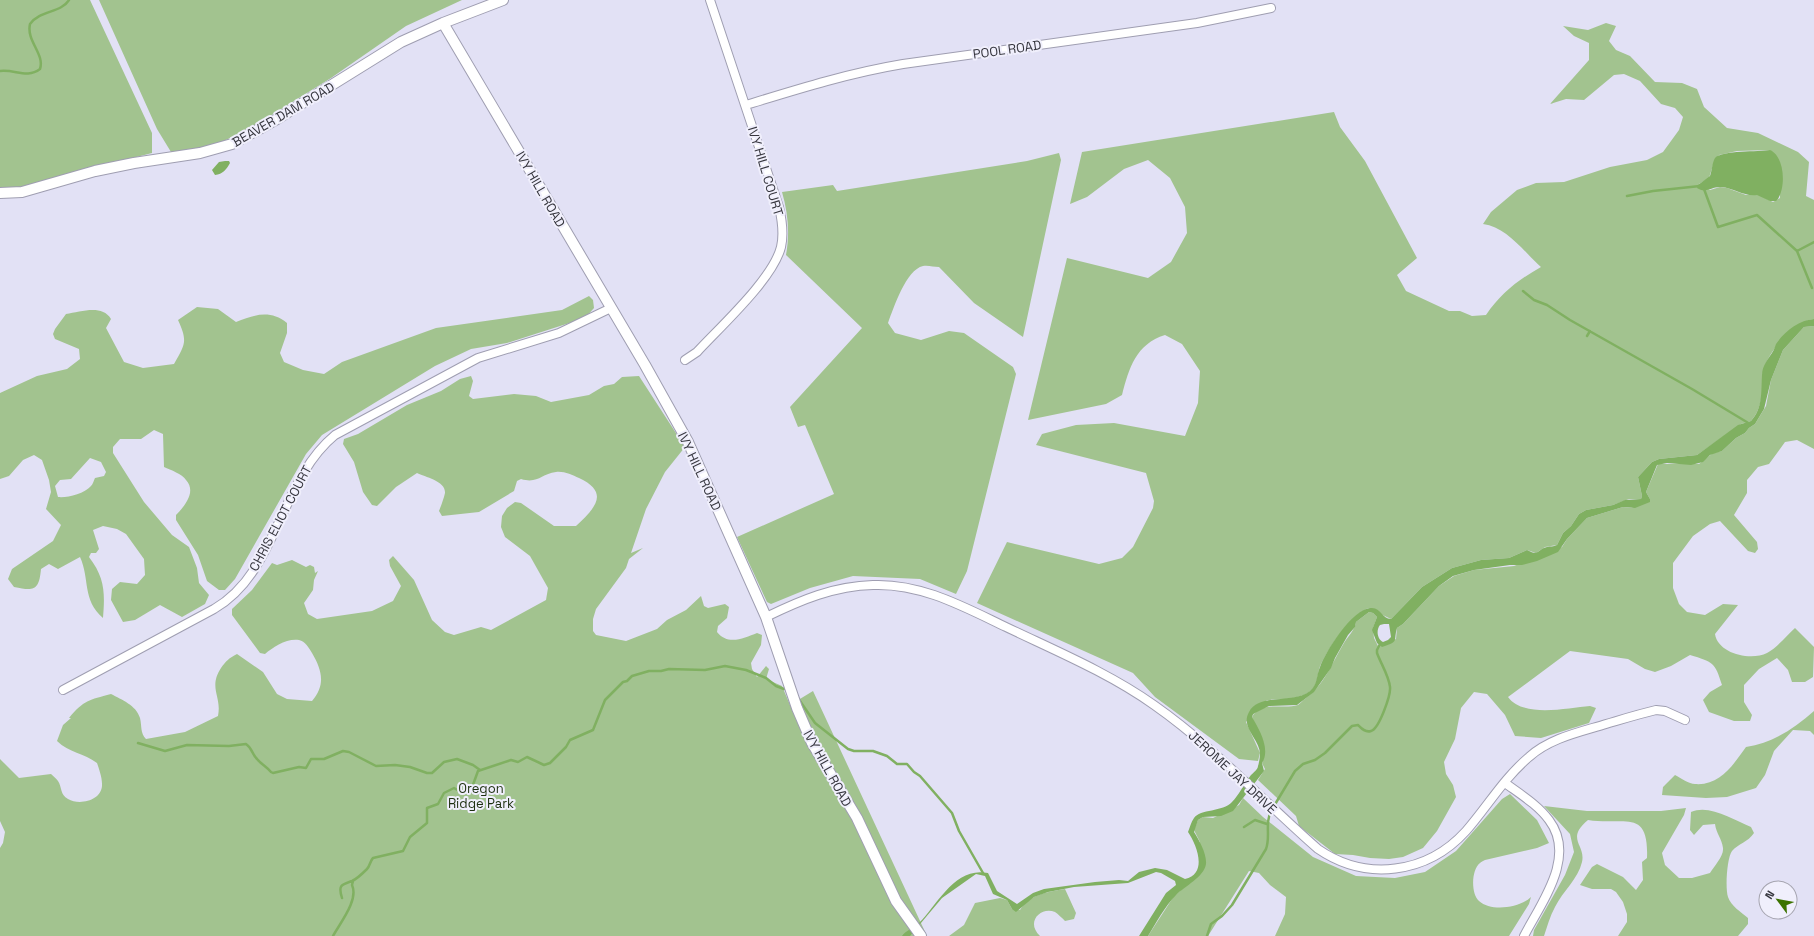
<svg xmlns="http://www.w3.org/2000/svg" width="1814" height="936" font-family="'Space Grotesk',sans-serif">
<rect width="100%" height="100%" fill="#e2e1f5"/>
<path fill="#a2c38f" fill-rule="evenodd" d="M0,0H90L152,133V153L20,187H0Z
M99,0H462L406,26L331,78L249,129L213,146L171,152L157,129Z
M1606,23L1616,26L1609,41L1616,50L1630,56L1655,82L1682,83L1697,89L1704,107L1727,128L1758,133L1798,152L1809,162L1806,196L1814,200V319L1808,320C1788,335 1770,346 1763,372C1762,376 1763,380 1763,384C1762,398 1760,411 1751,421L1741,424L1697,455L1659,459L1652,462L1638,477L1642,496L1641,499H1629L1613,505L1586,510L1579,514L1571,526L1563,533L1557,545L1545,547L1536,553L1527,550L1509,558L1481,560L1452,568L1422,587L1391,619L1368,608C1349,617 1330,646 1321,664C1316,674 1320,684 1309,692C1297,700 1280,699 1267,700L1246,722L1260,753L1258,761L1239,759L1155,697L1133,673L977,603L1007,542L1099,564L1122,558L1133,547L1153,508L1154,501L1146,473L1036,445L1042,434L1076,425L1114,423L1185,436L1198,403L1200,371L1182,344L1165,335C1136,344 1129,368 1122,395L1106,404L1028,420L1067,258L1148,278L1171,262L1187,233L1185,207L1170,178L1148,160L1124,169L1087,197L1070,204L1082,152L1334,112L1340,127L1365,161L1417,258L1397,275L1406,291L1449,311H1460L1472,316L1486,315C1501,293 1518,280 1541,267C1524,252 1507,227 1483,224L1491,212L1517,190L1536,183L1564,182L1610,167L1647,160L1663,152L1679,130L1683,117L1675,108L1661,104L1640,81L1624,74L1614,75L1584,100L1566,99L1550,104L1589,60V43L1574,36L1563,26L1588,30ZM1770,150L1780,190V198L1773,202L1757,194L1746,195L1727,188L1720,187L1710,190L1699,184L1709,178L1713,165L1719,155L1737,151Z
M1059,153L1061,160L1023,337L974,303L939,267C934,267 928,265 923,266C906,270 894,307 888,323L895,333L921,340L949,331L964,333L1013,367L1016,374L967,571L956,594L920,579L853,576L810,588L771,604L767,602L737,537L834,494L805,425L798,427L790,407L862,328L786,255C790,233 788,213 782,192L833,185L837,191L1027,161Z
M589,296L593,300L594,308L585,318L507,343L471,349L435,366L322,435L306,454L235,579L225,590H219L207,581L198,555L176,520V515C184,507 197,492 186,480C182,474 171,470 164,467L163,434L154,430L141,439H120L113,447V453L144,502L172,535L189,547L197,568L199,583L209,595L205,604L182,617L160,605L135,620L123,622L111,600L112,589L120,582L137,584L145,575L144,559L126,534L117,529L103,526L93,530L99,549L96,553H91L89,557C105,578 105,593 103,618C82,600 90,579 80,557L58,569L49,564L41,569C39,591 34,591 14,587L8,579L12,569L53,541L61,525L46,509L51,492L49,480L42,460L34,455L23,460L9,476L0,479V393L37,376L67,369L80,359L79,349L55,339L53,334L55,329L66,314C81,312 102,304 111,319L106,328L124,362L143,368L174,364C185,344 188,342 178,320L197,307L218,309L236,322C254,315 270,309 287,323V333L280,353L284,362L303,370L324,374L342,362L436,328L562,310ZM90,458L101,462L106,472L104,476L95,478C94,480 93,484 91,486C84,494 67,498 58,497L55,486L60,480L71,479Z
M1814,326V449L1797,440L1785,442L1769,464L1758,467L1747,480V493L1734,515L1757,542L1758,549L1755,553L1748,551L1720,521L1710,524L1693,536L1673,563V588L1679,604L1687,612L1705,615L1723,604L1738,605L1715,634C1718,654 1751,661 1767,653C1777,648 1787,635 1795,628L1814,647L1813,677L1805,682H1792L1788,670L1777,658L1759,669L1744,685V702L1752,715L1750,721H1734L1709,712L1703,700L1710,692L1722,685C1715,662 1713,662 1690,655L1671,666L1655,672L1645,669L1628,659L1570,651L1508,697C1523,718 1567,708 1590,706L1596,708L1589,723L1541,738L1515,736L1505,715L1487,694L1474,692L1461,708L1455,739L1444,762L1446,774L1453,785L1456,797L1437,831L1423,848L1403,857L1389,859L1370,858L1353,855L1335,854L1299,826L1296,816L1258,780L1265,769L1262,763L1263,761L1264,744L1252,717C1262,700 1283,710 1298,705C1301,703 1303,700 1305,699C1325,684 1332,663 1344,643C1348,636 1355,630 1356,622L1369,612L1373,613L1377,617L1373,628L1374,638L1378,646L1396,639L1397,628L1403,624L1439,586L1454,576L1474,570L1514,566L1562,547L1567,539L1587,518L1623,507L1632,508L1650,499L1646,492L1658,464H1699L1713,453L1722,451L1736,438L1745,433L1749,428L1755,424L1766,406L1771,380L1783,350L1804,327Z
M471,376L473,381L469,396L473,399L514,394L536,396L551,402L589,395L604,386L614,384L622,377L639,376L685,447L665,472L646,509L631,553L643,548L629,559L626,568L596,609L593,619V631L596,635L626,641L657,629L667,620L686,610L701,596L704,606L708,608L725,604L729,607L727,618L718,626L717,632C728,646 744,638 757,633L762,635L761,645L751,663L752,669L757,677L766,666L769,669L766,679L782,686L790,705L813,691L927,936H0V848L3,843L5,832L0,821V759L19,778L51,774C53,776 56,778 58,781C62,787 60,795 68,799C80,806 103,800 102,784C102,777 99,769 97,763C84,753 69,753 57,741L63,725L71,718H69C84,700 89,700 111,694C122,700 136,705 140,718C142,726 140,733 146,739L185,732L218,716C222,696 208,688 221,668C226,661 229,658 237,654L263,672L277,694L287,699L312,701C326,685 322,670 312,653C309,648 305,641 299,640C287,638 273,647 265,654L260,653L232,615V609L252,590L272,563L277,565L292,560L306,567L310,565L314,567L315,573L318,571L314,580L313,590L304,603L308,614L317,619L372,611L393,601L401,586L390,566L389,560L393,556L414,580L432,620L445,632L454,635L481,627L491,630L546,600L548,588L530,556L505,537L501,527L502,516L507,508L515,502L521,503L554,526H576C594,509 611,493 579,478C572,475 564,471 556,472C541,474 538,484 521,479L517,481L514,491L479,512L442,516L439,511C441,506 444,498 445,493C446,481 425,477 417,473L396,487L377,506L372,505L363,492L354,462L343,444L344,439L358,434L407,405L441,391L460,379Z
M1814,711V735L1810,731L1793,730L1774,751L1765,775L1756,788L1727,797L1706,798L1662,795L1663,787L1675,775C1681,778 1689,784 1695,784C1720,786 1733,765 1746,747C1772,743 1794,729 1814,711Z
M1510,794L1537,820L1549,843L1537,848L1485,860C1483,861 1481,862 1480,863C1471,870 1471,894 1479,901C1491,912 1520,908 1531,897L1529,904L1509,936H1275L1285,914L1286,897L1270,885L1259,873L1249,871L1208,936H1148L1174,896L1200,874V842L1194,830L1198,820L1203,817L1213,818L1239,805L1243,798L1263,817L1313,857L1356,876L1395,878L1425,872L1456,851L1502,799Z
M1544,806L1587,811H1661L1686,808L1684,815L1662,853L1665,865L1679,878H1692L1710,873C1714,866 1724,856 1723,848C1722,839 1716,833 1715,824L1703,825L1694,835L1690,830L1691,812C1710,804 1733,820 1751,827L1754,833C1748,842 1738,844 1732,851C1727,858 1725,888 1728,897C1731,906 1741,912 1748,918V924L1738,936H1618L1627,922V914L1623,902L1616,892L1611,889H1592L1580,885L1592,867L1597,864L1623,877L1636,890L1643,880L1642,862L1647,858C1649,807 1624,826 1588,820C1565,839 1586,845 1582,862C1578,879 1563,891 1555,907C1550,916 1547,927 1544,936H1533L1534,930L1565,875L1574,852L1570,834Z
M1065,889L1076,913L1074,919L1065,921C1062,918 1058,914 1055,912C1041,906 1025,922 1040,936H949L964,925L975,903L1000,898L1007,900L1012,909L1020,910C1030,894 1048,892 1065,889Z"/>
<path fill="#80b061" fill-rule="evenodd" d="M1770,150C1786,157 1786,192 1776,201H1770L1757,195C1745,197 1734,188 1721,187C1712,186 1706,194 1697,188L1698,185L1710,176C1712,171 1712,163 1715,158C1722,150 1759,152 1770,150Z
M225,161H229L230,163C226,170 223,174 215,175L212,170L219,162Z
M1814,319V326L1804,327L1783,350L1771,380L1764,409L1755,424L1749,428L1745,433L1736,438L1722,451L1710,455L1703,462L1691,465L1667,463L1657,465L1646,492L1650,499V502L1635,508L1623,507L1587,518L1567,539L1558,552L1537,561L1522,565H1510L1474,570L1453,576L1439,586L1403,624L1397,628C1393,642 1400,641 1382,647L1377,643L1372,630L1377,617L1373,613L1369,612L1356,622L1355,627L1348,635L1335,658L1331,668L1314,692L1297,705L1269,706L1253,714L1252,717C1259,729 1271,749 1262,763L1264,771L1233,811L1221,816L1203,817L1198,820L1194,832C1199,840 1207,854 1206,864C1204,877 1185,886 1176,895C1165,906 1156,923 1148,936H1139L1166,893L1176,885L1175,881L1161,873L1156,872L1128,883L1074,887L1048,892L1034,897L1016,912L1012,909L1007,900L993,894L985,876L976,874L942,898L910,936H902C905,931 914,928 919,923C938,904 955,866 988,873L997,891L1017,904L1033,893L1044,889L1095,882L1119,880L1128,881L1139,872L1155,868L1167,870L1185,879C1208,874 1197,845 1188,832C1190,827 1191,822 1194,818C1200,809 1223,812 1232,802C1239,795 1244,784 1251,775C1253,773 1258,769 1258,766C1259,763 1260,757 1260,754C1260,739 1240,728 1249,712C1259,693 1294,704 1310,691C1318,684 1316,676 1320,667C1325,652 1354,606 1372,608C1381,608 1382,619 1391,619L1422,587L1452,568L1481,560L1509,558L1527,550C1540,557 1537,549 1547,547C1551,546 1553,547 1557,545L1563,533L1571,526L1579,514L1586,510L1613,505L1625,500L1641,499L1642,496L1638,477L1652,462L1659,459L1697,455L1738,425L1751,421C1763,408 1761,392 1762,375C1762,366 1768,359 1772,353C1774,350 1775,347 1776,344C1784,332 1799,320 1814,319ZM1384,624H1389L1391,637L1388,640L1383,642C1377,639 1376,630 1380,625Z"/>
<g fill="none" stroke-linecap="round" stroke-linejoin="round">
<path stroke="#80b061" stroke-width="2.5" d="M0,71C15,69 27,79 40,69C45,54 26,41 30,24C40,10 61,13 69,0
M1704,189L1718,227L1757,215L1797,251L1812,288
M1627,196L1653,191L1700,186
M1797,251L1814,242
M1523,291L1534,300L1547,305L1570,320L1692,389L1750,424
M1587,336L1590,331
M798,698L815,723L848,749L854,751H873L887,756L897,764H907L914,772L920,776L952,813L959,831L983,873
M138,743L165,751L187,745L229,746L246,744C252,748 252,754 257,759C261,764 266,766 271,772L273,773L299,767L306,768L311,759H324L343,751L349,752L376,766L395,765L410,767L427,773H432L444,762L457,759L473,765L480,770
M1274,806L1295,771L1303,764L1315,760L1325,753L1352,726L1358,725C1361,728 1365,733 1371,731C1379,729 1391,695 1390,687C1389,676 1381,664 1377,653V650L1380,644
M1244,827L1255,820L1267,824
M342,898C338,885 341,885 352,881C357,879 364,872 367,869C370,866 370,861 373,858L403,851L410,837L427,823V808L438,804L444,793L454,788L464,794L470,793L478,771L511,760L518,762L527,757L544,765L550,763L566,747L570,740L593,730L605,700L623,682L627,681L632,676L649,671H661L669,669L705,670L725,666L746,670L766,678L776,686L784,689
M333,936C340,923 359,900 352,885L353,881
M1207,936L1211,924L1222,916L1232,905L1266,849C1271,836 1264,823 1272,810"/>
<g stroke="#9f9eb1" stroke-width="10">
<path id="minor" d="M746,105C798,89 849,73 903,64L1197,23L1271,8
M685,360L697,352C720,327 773,279 781,247C784,234 782,220 779,207L710,0
M766,617C801,600 834,586 873,585C921,583 964,607 1006,627C1056,651 1109,673 1154,705C1214,747 1263,801 1318,849C1366,882 1427,874 1466,831C1487,807 1504,778 1529,757C1550,738 1580,732 1606,724C1623,719 1639,714 1656,710L1665,711L1685,720
M63,690L214,609C278,572 279,481 335,435L478,358L559,333L611,308
M1505,783C1520,794 1538,805 1549,820C1577,857 1541,903 1524,936"/>
</g>
<g stroke="#9f9eb1" stroke-width="12">
<path id="tertiary" d="M443,23L645,365L688,442L766,617L797,708L812,743L857,818L896,901L921,936
M0,193L22,192L95,171L134,163L200,153L232,144L277,119L401,42L443,23L503,0"/>
</g>
<use href="#minor" stroke="#fff" stroke-width="8"/>
<use href="#tertiary" stroke="#fff" stroke-width="10"/>
</g>
<g text-anchor="middle" stroke-width="4" stroke-linejoin="round" paint-order="stroke">
<g font-size="13" fill="#36363e" stroke="#f0effc">
<text transform="translate(1007 49) rotate(-8)" y="5">POOL ROAD</text>
<text transform="translate(283 114) rotate(-30)" y="5">BEAVER DAM ROAD</text>
<text transform="translate(766 171) rotate(73)" y="5">IVY HILL COURT</text>
<text transform="translate(541 189) rotate(60)" y="5">IVY HILL ROAD</text>
<text transform="translate(700 471) rotate(65)" y="5">IVY HILL ROAD</text>
<text transform="translate(280 518) rotate(-62)" y="5">CHRIS ELIOT COURT</text>
<text transform="translate(828 768) rotate(61)" y="5">IVY HILL ROAD</text>
<text transform="translate(1233 772) rotate(43)" y="5">JEROME JAY DRIVE</text>
</g>
<g font-size="13" fill="#1d300f" stroke="#f0effc">
<text x="481" y="793">Oregon<tspan x="481" dy="15">Ridge Park</tspan></text>
</g>
</g>
<g transform="translate(1778 900) rotate(302)"><circle r="19" fill="#f0effc" stroke="#a6a5b0"/>
<path d="M0-3L7 15L0 10L-7 15Z" fill="#3c7300"/>
<text y="-6" font-size="11" font-weight="bold" text-anchor="middle" fill="#36363e">N</text>
</g>
</svg>
